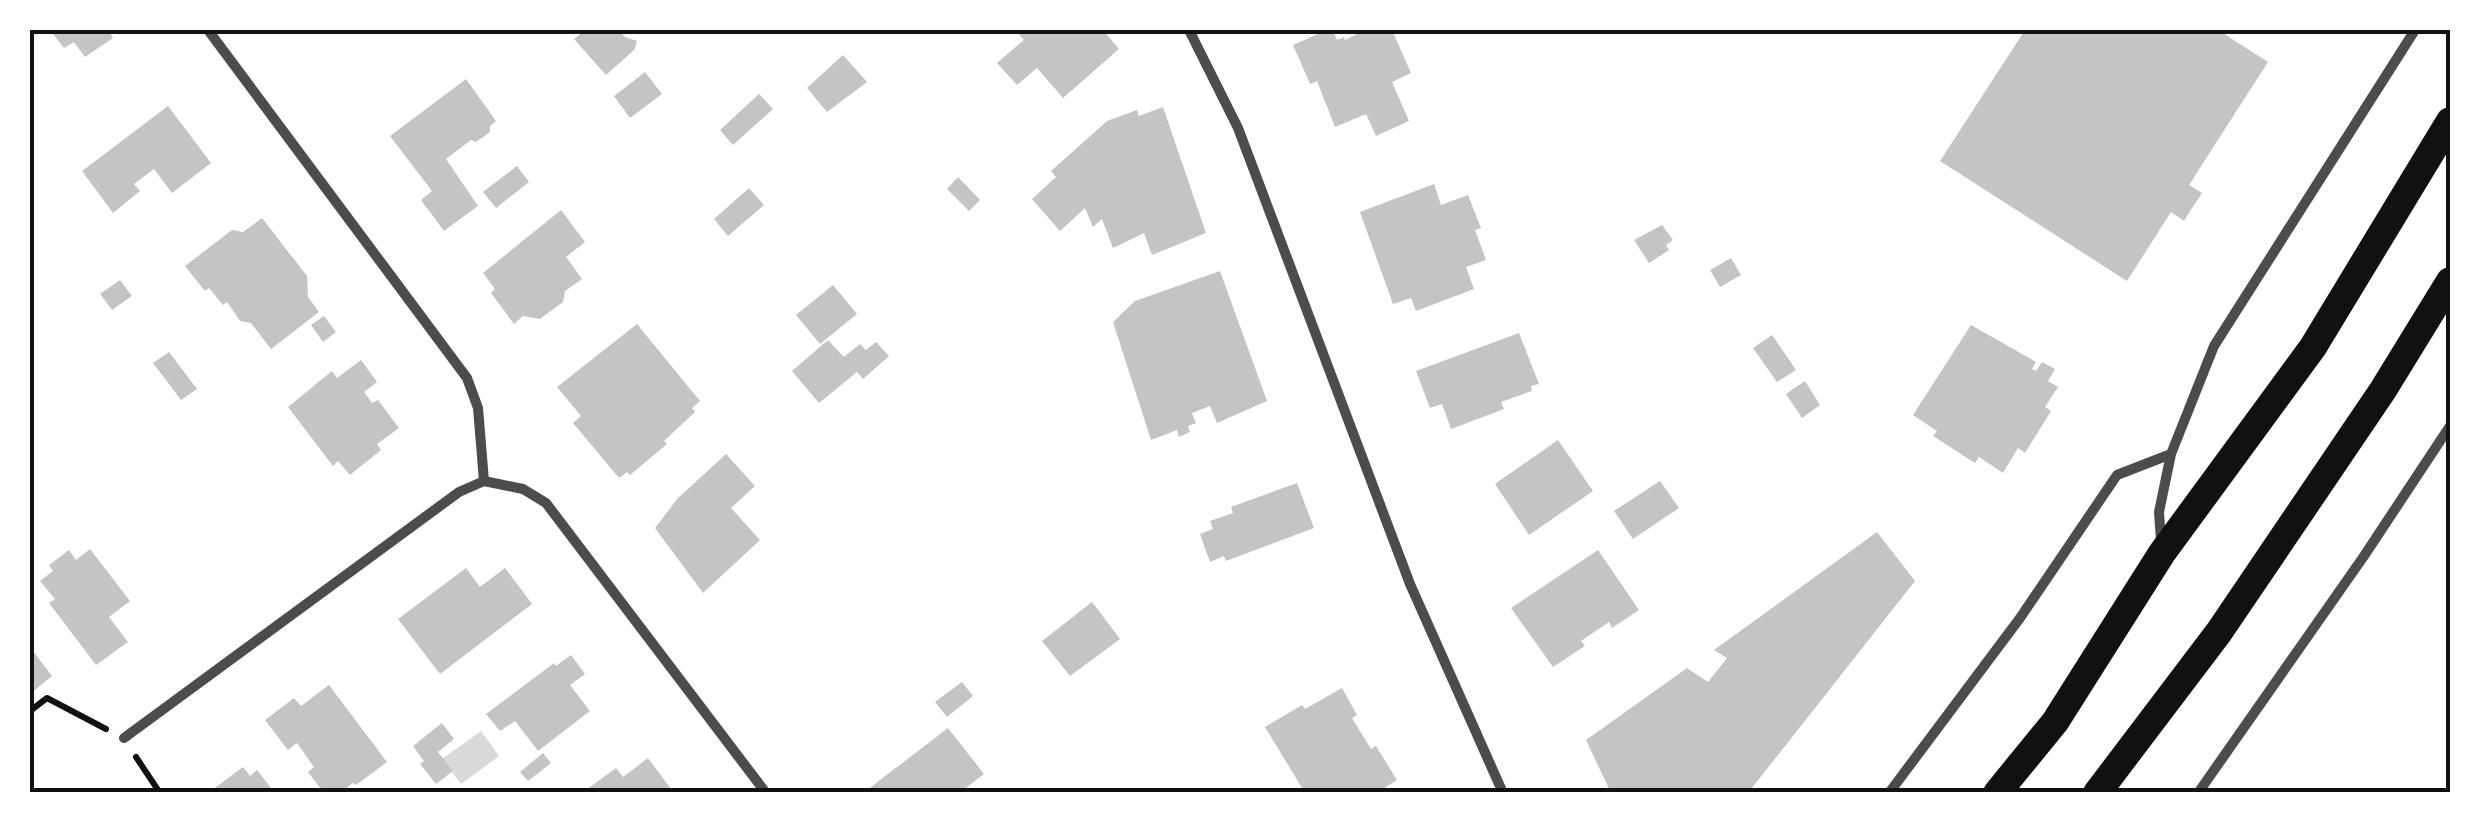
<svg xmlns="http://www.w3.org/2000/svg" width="2480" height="823" font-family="'Libre Baskerville',serif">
<rect width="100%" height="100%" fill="#fff"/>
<path fill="#d9d9d9" d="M481,731L499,756L461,784L442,759Z"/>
<path fill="#c4c4c4" d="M50,30H109L113,38L85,57L74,42L64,48Z
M585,30H618L625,37L637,41L634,50L606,75L574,39Z
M1015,30H1103L1119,49L1063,98L1037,68L1017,85L997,63L1024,40Z
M1327,30H1333L1337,40L1344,37L1345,40L1365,30H1392L1411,73L1392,82L1409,121L1376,136L1366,114L1335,127L1317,81L1310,84L1293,45Z
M2025,30H2218L2268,62L2189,185L2202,193L2192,208L2184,221L2171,212L2127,281L1940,161Z
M843,55L867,82L827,112L807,88Z
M645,72L662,94L630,118L614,96Z
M466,79L496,121L490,126V132L476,142L471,140L446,159L478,206L444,231L421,200L432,191L390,136Z
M759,94L773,109L733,145L720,130Z
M168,106L211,163L172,193L154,169L134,184L140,191L113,213L82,171Z
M1163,107L1206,233L1152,255L1144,233L1113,248L1102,219L1093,227L1085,208L1060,231L1032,199L1056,177L1051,171L1107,121L1137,110L1139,116Z
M517,166L529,182L496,208L483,192Z
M958,177L980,200L969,211L947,189Z
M1434,184L1441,205L1468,195L1481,228L1475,230L1486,260L1466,267L1474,289L1416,311L1411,298L1393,304L1360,212Z
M749,188L764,205L728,236L714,219Z
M561,210L585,242L566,257L582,279L565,291L563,302L540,319L523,316L514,324L491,293L495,289L483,273Z
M262,218L307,276L308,297L319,312L271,349L251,323L240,321L227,302L223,305L209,288L205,291L185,266L232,230L243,232Z
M1662,225L1673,240L1666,245L1669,250L1649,263L1634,240Z
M1731,258L1741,275L1720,287L1710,270Z
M1220,271L1267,401L1217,423L1210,406L1192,413L1196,423L1188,426L1190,432L1179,437L1177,430L1151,440L1113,322L1135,301Z
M120,280L132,296L112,310L100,294Z
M833,285L857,314L820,344L796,315Z
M324,316L336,332L323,342L311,325Z
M637,324L700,401L692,408L695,412L664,441L667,444L630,475L627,472L619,478L573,423L581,416L557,387Z
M1971,325L2036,362L2032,369L2036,371L2042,362L2055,369L2048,381L2058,387L2045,407L2051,411L2025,453L2018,448L2003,473L1979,457L1975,463L1933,436L1937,431L1913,415Z
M1519,333L1539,384L1531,386L1532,391L1501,402L1504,409L1451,429L1442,404L1430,408L1416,371Z
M1772,335L1796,370L1777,382L1753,348Z
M828,340L844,357L860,344L866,350L876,342L889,356L863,379L857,372L819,403L792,371Z
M169,352L197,389L181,400L153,363Z
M361,360L377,382L364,392L372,403L378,400L399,428L377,444L381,450L350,475L338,461L333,466L288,407L332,371L337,378Z
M1805,381L1820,405L1802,418L1786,394Z
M1558,440L1593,491L1529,535L1495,484Z
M726,454L755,486L731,508L760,540L703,593L655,528L678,498Z
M1660,481L1679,508L1633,539L1614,511Z
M1297,483L1314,528L1226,561L1224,556L1210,562L1200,534L1213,529L1210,521L1233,513L1231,507Z
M1877,532L1915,581L1748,793H1611L1586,740L1687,668L1708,682L1727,658L1714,650Z
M90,549L130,601L109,617L128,642L96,665L49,603L55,599L40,581L53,571L49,565L69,550L76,560Z
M1598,550L1639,610L1612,628L1609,622L1581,641L1585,646L1553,667L1511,608Z
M466,568L480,587L505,568L532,604L440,674L398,619Z
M1092,602L1120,639L1070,676L1042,641Z
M30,647L52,676L30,694Z
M571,655L585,674L570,685L590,711L538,751L515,721L500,731L486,714L554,663L556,666Z
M962,682L973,696L947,717L935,702Z
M329,685L387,762L356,785L353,783L340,793H324L308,772L314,767L297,743L288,750L265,720L294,698L301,706Z
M1342,688L1357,715L1352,718L1371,749L1376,746L1397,780L1376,793H1305L1265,727L1302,705L1305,709Z
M442,723L454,739L438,752L453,771L436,784L420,764L424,761L413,746Z
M948,728L984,774L959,793H870L867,790Z
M543,753L551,763L528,781L520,772Z
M648,758L674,793H582L616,768L623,777Z
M243,767L250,776L257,770L275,793H208Z"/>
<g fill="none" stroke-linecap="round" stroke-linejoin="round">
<path stroke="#111" stroke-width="6" d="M30,711L47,698L106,729
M136,757L160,793"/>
<path stroke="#4c4c4c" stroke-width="10" d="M208,30L467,378L478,408L484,481
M1189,30L1238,128L1410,584L1503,793
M2161,541L2159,512L2171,454L2214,346L2415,30
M124,738L459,492L484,481L523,489L546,503L766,793
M1889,793L2020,618L2117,475L2171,454
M2198,793L2364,556L2450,426"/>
<path stroke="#111" stroke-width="28" d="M1997,793L2055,722L2162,553L2313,347L2450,121
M2097,793L2219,632L2383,390L2450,281"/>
</g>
<rect width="2480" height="823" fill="none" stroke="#ffffff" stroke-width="65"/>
<rect x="32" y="32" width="2416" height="758" fill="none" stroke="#111" stroke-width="4"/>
</svg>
